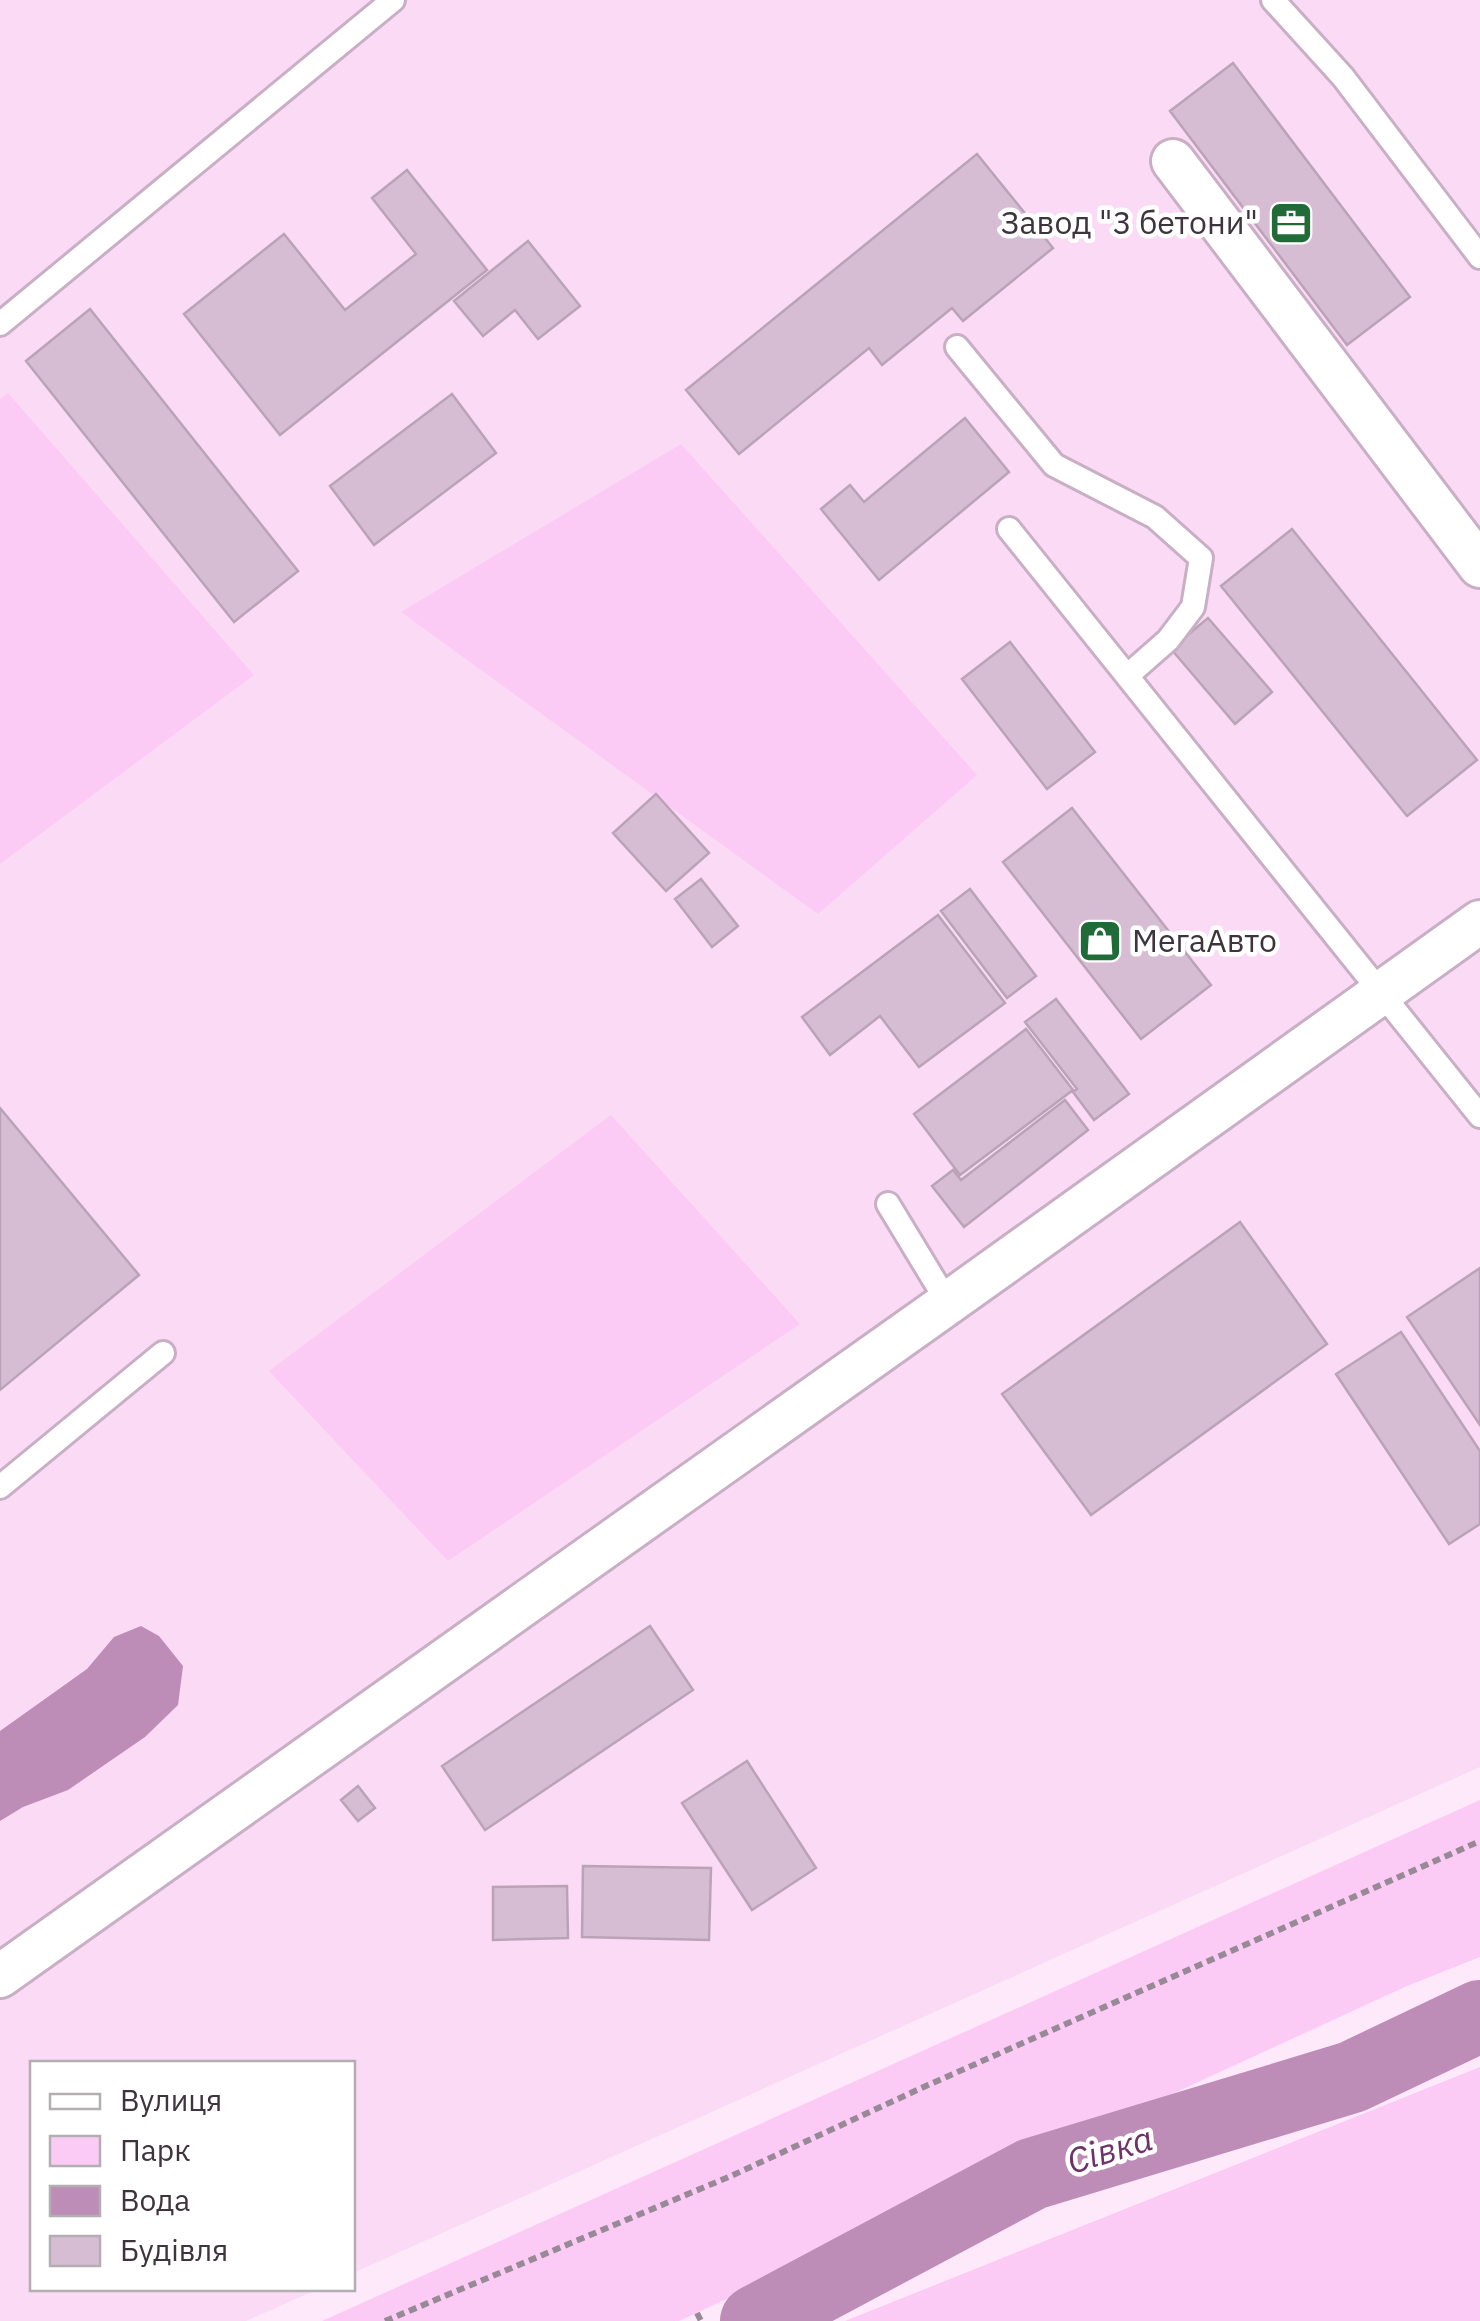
<svg xmlns="http://www.w3.org/2000/svg" width="1480" height="2321" font-family="'IBM Plex Sans',sans-serif">
<rect width="100%" height="100%" fill="#fde9fa"/>
<path fill="#fadaf5" d="M0,0H1480V1767L353,2273L352,2064H32V2288L318,2289L246,2321H0Z"/>
<path fill="#fccbf5" d="M8,393L254,675L0,864V399Z
M681,444L977,775L818,914L401,612Z
M611,1115L800,1324L448,1561L269,1371Z
M1480,1800V1957L1407,1986L679,2321H322Z
M1480,2067V2321H845Z"/>
<path fill="#bd8cb7" d="M141,1626L159,1636L183,1666L178,1705L145,1737L68,1790L23,1807L0,1821V1731L87,1669L114,1637Z"/>
<g fill="none" stroke-linecap="round" stroke-linejoin="round">
<path stroke="#bd8cb7" stroke-width="72" d="M756,2321L1032,2174L1352,2077L1480,2016"/>
</g>
<path fill="#d6bdd3" stroke="#bba3b7" stroke-width="2.5" d="M1233,63L1410,297L1347,345L1170,111Z
M977,154L1053,248L963,321L952,308L882,365L869,348L739,454L686,390Z
M407,170L487,270L280,435L184,314L284,234L345,310L416,254L372,198Z
M528,241L580,306L538,339L515,310L483,336L454,301Z
M90,309L298,571L234,622L26,361Z
M452,394L496,453L374,545L330,486Z
M965,418L1009,472L879,580L821,509L850,485L864,502Z
M1292,529L1477,760L1407,816L1221,586Z
M1208,618L1272,692L1235,724L1171,649Z
M1010,642L1095,752L1047,789L962,679Z
M656,794L709,853L666,891L613,833Z
M1072,808L1211,985L1141,1039L1003,862Z
M701,879L738,926L712,947L675,899Z
M970,889L1036,976L1007,998L941,911Z
M938,915L1005,1003L919,1067L880,1016L830,1055L802,1017Z
M1056,999L1129,1094L1094,1120L1073,1092L1077,1089L1025,1022Z
M1026,1029L1073,1090L960,1175L914,1114Z
M1065,1100L1088,1130L964,1227L932,1186L953,1170L961,1180Z
M0,1108L139,1275L0,1390Z
M1240,1222L1327,1344L1091,1515L1002,1394Z
M1480,1268V1425L1407,1317Z
M1401,1332L1480,1451V1524L1449,1544L1336,1374Z
M650,1626L693,1690L485,1830L442,1766Z
M747,1761L816,1868L752,1910L682,1803Z
M358,1786L375,1808L358,1821L341,1800Z
M583,1866L711,1868L709,1940L582,1937Z
M567,1886L568,1938L493,1940V1887Z"/>
<g fill="none" stroke-linecap="round" stroke-linejoin="round">
<g stroke="#c8afc4" stroke-width="28">
<path id="lane" d="M1273,0L1343,77L1480,257
M0,324L393,0
M957,347L1054,465L1155,517L1201,558L1193,607L1168,640L1127,676
M1009,529L1480,1116
M888,1204L948,1303
M0,1487L163,1353"/>
</g>
<g stroke="#c8afc4" stroke-width="48">
<path id="street" d="M1173,161L1480,566
M0,1976L948,1303L1480,922"/>
</g>
<path stroke="#988996" stroke-width="6" stroke-dasharray="8 5" stroke-linecap="butt" d="M697,2313L701,2321
M385,2321L731,2176L928,2085L1480,1841"/>
<use href="#lane" stroke="#fff" stroke-width="22"/>
<use href="#street" stroke="#fff" stroke-width="42"/>
</g>
<defs>
<g id="office-square" transform="scale(2.25)"><rect x="-9" y="-9" width="18" height="18" rx="4" fill="#216b39" stroke="#fff"/><path d="M-6-3h4V-5.5h4V-3h4V5H-6ZM-1-4.5V-3h2v-1.5ZM-6 0V1H6V0Z" fill="#fff"/></g>
<g id="shop-square" transform="scale(2.25)"><rect x="-9" y="-9" width="18" height="18" rx="4" fill="#216b39" stroke="#fff"/><path d="M-5-2.5h2.3a2.7 3.5 0 0 1 5.4 0H5L5.5 6h-11ZM-1.5-2.5h3a1.5 2.3 0 0 0-3 0Z" fill="#fff"/></g>
</defs>
<g fill-rule="evenodd">
<use href="#office-square" x="1291" y="223"/>
<use href="#shop-square" x="1100" y="941"/>
</g>
<g text-anchor="middle" stroke-width="9" stroke-linejoin="round" paint-order="stroke">
<g font-size="32" fill="#3e343d" stroke="#fff" text-anchor="end">
<text x="1258" y="234">Завод "3 бетони"</text>
<text x="1132" y="952" text-anchor="start">МегаАвто</text>
</g>
<g font-size="35" font-style="italic" fill="#6e3269" stroke="#fff">
<text transform="translate(1110 2150) rotate(-17)" y="12">Сівка</text>
</g>
</g>
<rect x="30" y="2061" width="325" height="230" fill="#ffffff" stroke="#b2aeb1" stroke-width="2.5"/>
<rect x="50" y="2094" width="50" height="15" fill="#ffffff" stroke="#b2aeb1" stroke-width="2.5"/>
<text x="120" y="2111" font-size="30" fill="#3e343d">Вулиця</text>
<rect x="50" y="2136" width="50" height="30" fill="#fccbf5" stroke="#b2aeb1" stroke-width="2.5"/>
<text x="120" y="2161" font-size="30" fill="#3e343d">Парк</text>
<rect x="50" y="2186" width="50" height="30" fill="#bd8cb7" stroke="#b2aeb1" stroke-width="2.5"/>
<text x="120" y="2211" font-size="30" fill="#3e343d">Вода</text>
<rect x="50" y="2236" width="50" height="30" fill="#d6bdd3" stroke="#b2aeb1" stroke-width="2.5"/>
<text x="120" y="2261" font-size="30" fill="#3e343d">Будівля</text>
</svg>
